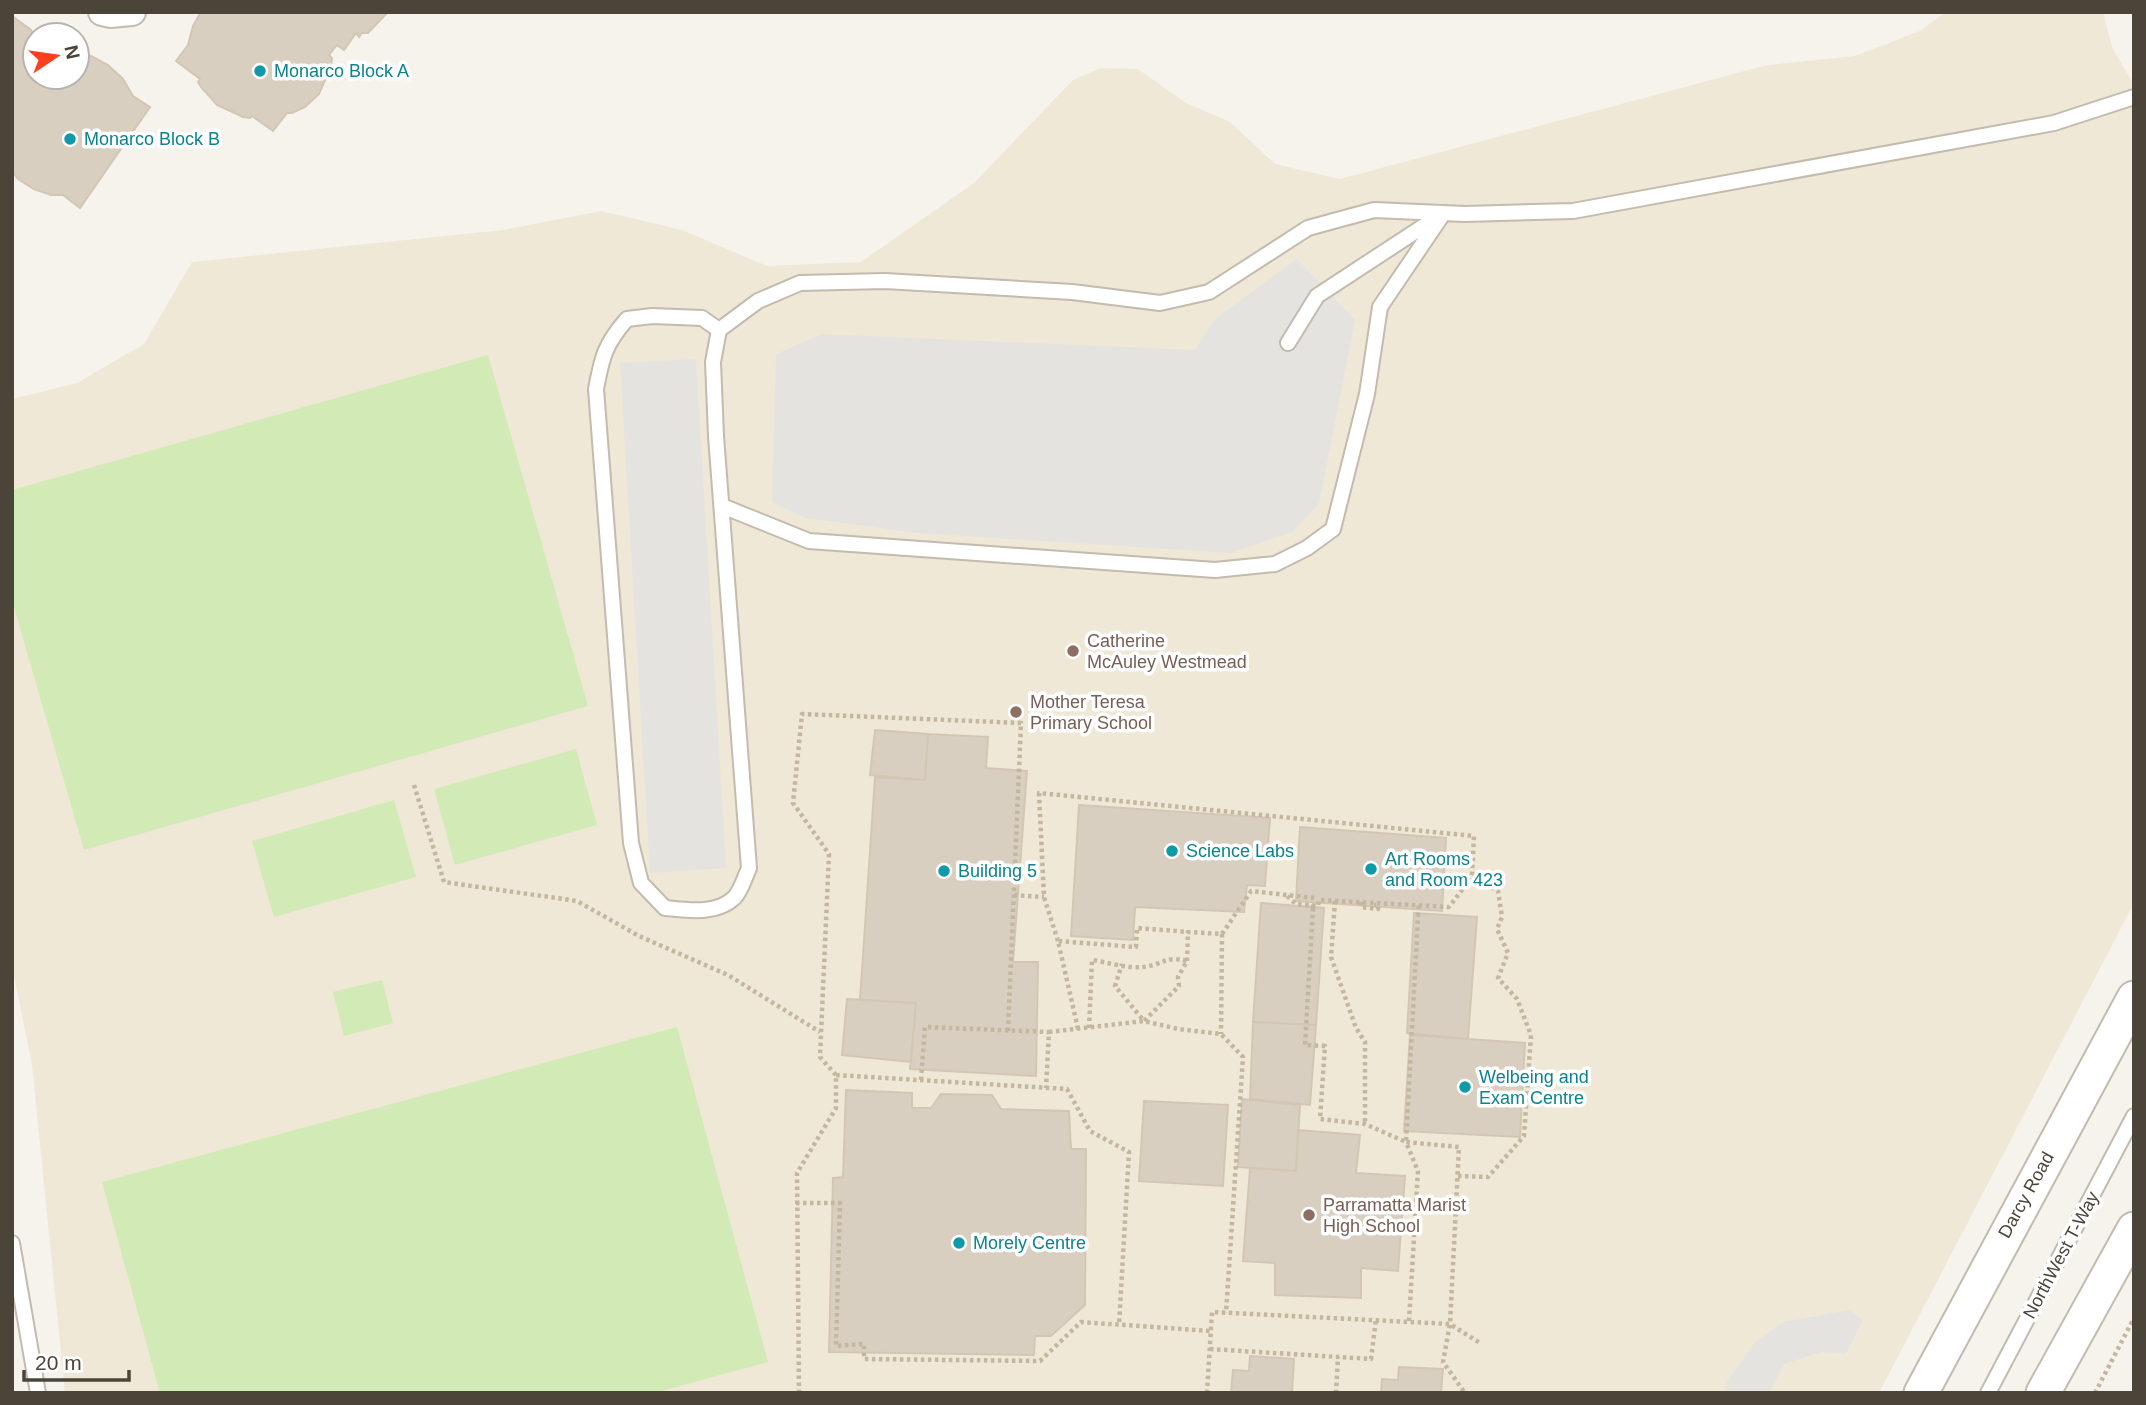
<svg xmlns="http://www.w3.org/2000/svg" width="2146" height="1405" font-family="Helvetica,sans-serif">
<rect width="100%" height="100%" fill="#f6f3ec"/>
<path fill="#efe8d6" d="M1946,12H2103L2112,47L2134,85V903L1879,1393H65L32,1065L12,966V399L77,383L144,344L192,262L503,230L601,211L682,230L767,266L861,262L974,183L1073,80L1101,68L1138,69L1186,103L1230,122L1275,164L1340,179L1767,65L1855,56L1920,31Z"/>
<path fill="#d2eab5" d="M488,355L588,706L84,850L12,600V490Z
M576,749L597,825L455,865L434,789Z
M394,800L416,877L274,917L252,841Z
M382,980L393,1023L344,1036L333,992Z
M677,1027L768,1362L654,1393H160L102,1182Z"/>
<path fill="#e5e3e0" d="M1297,259L1355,320L1319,504L1292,532L1231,553L918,533L805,518L772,502L776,354L822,334L1195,350L1215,319Z
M696,359L726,868L650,873L620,363Z
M1849,1310L1863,1320L1846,1354L1821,1352L1784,1364L1769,1393H1724L1726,1384L1755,1342L1784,1322Z"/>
<path fill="#d8cfc1" stroke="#d3c7b4" stroke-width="2" d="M201,12H388L368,33H362L359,37L356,33L344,50L337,45L329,55L332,58L331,67L319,94L305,107L292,113H287L273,131L252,116L250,118L243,117L217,105L201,87L198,82L200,79L176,61L188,45L193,26Z
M12,16L30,29L35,36V77H43L41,80L44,82L48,77H77V54L91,56L108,65L123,79L133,96L150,107L80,208L63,195H51L34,189L18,179L12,171Z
M875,730L928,734L925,780L870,775Z
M928,734L988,737L986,768L1027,771L1013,962H1038L1036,1076L910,1069L916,1003L860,1000L875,777L925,780Z
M1079,805L1270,818L1265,886L1247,885L1244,912L1135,907L1133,940L1071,936Z
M1300,827L1446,838L1442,911L1296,901Z
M1261,903L1324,908L1316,1025L1253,1022Z
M1414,913L1477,917L1468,1039L1407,1033Z
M847,999L916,1003L911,1062L842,1055Z
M1253,1022L1316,1025L1310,1105L1250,1099Z
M1410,1035L1525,1043L1520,1137L1404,1131Z
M846,1090L912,1093V1108H931L941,1094L992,1095L1001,1109L1069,1111L1071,1149H1086L1085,1305L1051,1336H1035L1034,1355L829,1352L833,1178L843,1177Z
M1242,1099L1300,1105L1296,1171L1238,1167Z
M1144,1101L1228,1105L1223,1186L1139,1181Z
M1298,1130L1360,1135L1356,1173L1405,1176L1398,1271L1361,1268V1298L1275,1295V1263L1243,1261L1250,1168L1296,1171Z
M1250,1356L1294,1359L1292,1393H1231L1233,1370L1249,1371Z
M1399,1367L1443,1369L1441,1393H1381L1382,1379L1398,1380Z"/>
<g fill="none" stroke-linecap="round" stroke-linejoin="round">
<g stroke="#c2bbae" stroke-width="18">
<path id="service" d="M719,330L702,318L652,316L627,319C605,344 602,357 596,389L631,843L641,883L665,908C687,910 716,915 734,898C741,891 745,877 749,868L716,436L713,362L719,330L758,301L800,283L885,281L1072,292L1160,303L1209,292L1308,228L1374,210L1465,214L1573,211L2054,123L2134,97
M1288,343L1317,296L1436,218
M722,506L809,541L1215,570L1275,564L1307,548L1333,529L1367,394L1380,307L1443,214
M12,1243L38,1393
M1988,1393L2134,1116"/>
</g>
<g stroke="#c2bbae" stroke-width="30">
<path id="minor" d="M102,12L110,14L132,12"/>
</g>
<g stroke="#c2bbae" stroke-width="37">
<path id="tertiary" d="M1921,1393L2134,998
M2043,1393L2134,1229"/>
</g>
<path stroke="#c4b79f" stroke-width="4.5" stroke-dasharray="3.5 3.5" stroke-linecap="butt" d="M414,785L444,882L577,901L639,936L728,975L820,1032
M1014,895L1044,897
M1335,901L1331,957L1356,1028L1365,1042V1124
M1361,902V907L1378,909V905H1374
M1313,908L1305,1045L1325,1046L1320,1119L1365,1124L1406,1142L1418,916
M1222,934L1251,891L1314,898
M1058,941L1044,897L1039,793L1474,836L1472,877L1449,907L1319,900L1318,906L1296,904L1286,895
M1187,961L1188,932L1222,934L1221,1034
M1089,1028L1092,960C1106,962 1129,969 1143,967C1162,965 1166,955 1187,961L1178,977L1179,986L1144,1021L1115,986L1122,964
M1078,1029L1058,941L1136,947L1137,928L1188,932
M1049,1032L1144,1021L1178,1029L1221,1034L1243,1057L1226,1313
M836,1075L820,1057L829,854L793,803L802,714L1021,723L1008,1031
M921,1080L925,1027L1049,1032L1046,1088
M1458,1176L1488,1177L1524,1136L1531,1035L1517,999L1498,978L1508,953L1497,929L1502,917L1498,891L1472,877
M796,1203H840L836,1346L864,1344V1359L1040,1361L1081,1322L1211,1331
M1409,1321L1418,1171L1406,1142L1459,1147L1450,1324L1443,1362L1465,1393
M1210,1349L1371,1359L1376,1319
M799,1393L797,1173L836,1108V1075L1067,1089L1090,1131L1129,1152L1119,1325
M1207,1393L1212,1312L1450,1324L1480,1343
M1336,1393L1338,1357
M2095,1393L2134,1318"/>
<use href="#service" stroke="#fff" stroke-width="14"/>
<use href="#minor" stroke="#fff" stroke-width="26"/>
<use href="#tertiary" stroke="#fff" stroke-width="33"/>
<path stroke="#c4b79f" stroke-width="4.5" stroke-dasharray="3.5 3.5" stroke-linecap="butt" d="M1313,908V901
M1418,916L1419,903"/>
</g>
<g fill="#0f9aa8" stroke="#fff" stroke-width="2.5">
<circle cx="260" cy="71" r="7"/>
<circle cx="70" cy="139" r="7"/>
<circle cx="1172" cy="851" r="7"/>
<circle cx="1371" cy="869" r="7"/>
<circle cx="944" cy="871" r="7"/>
<circle cx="1465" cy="1087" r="7"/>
<circle cx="959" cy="1243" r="7"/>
</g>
<g fill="#8d6e63" stroke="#fff" stroke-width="2.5">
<circle cx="1073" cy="651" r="7"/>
<circle cx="1016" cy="712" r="7"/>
<circle cx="1309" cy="1215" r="7"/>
</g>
<g text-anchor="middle" stroke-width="7" stroke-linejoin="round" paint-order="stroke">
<g font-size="18" fill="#0d838f" stroke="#fff" text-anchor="start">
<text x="274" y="77">Monarco Block A</text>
<text x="84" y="145">Monarco Block B</text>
<text x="1186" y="857">Science Labs</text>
<text x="1385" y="865">Art Rooms<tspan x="1385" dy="21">and Room 423</tspan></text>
<text x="958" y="877">Building 5</text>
<text x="1479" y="1083">Welbeing and<tspan x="1479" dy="21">Exam Centre</tspan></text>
<text x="973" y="1249">Morely Centre</text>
</g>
<g font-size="18" fill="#785e54" stroke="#fff" text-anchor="start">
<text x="1087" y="647">Catherine<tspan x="1087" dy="21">McAuley Westmead</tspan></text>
<text x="1030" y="708">Mother Teresa<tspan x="1030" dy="21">Primary School</tspan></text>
<text x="1323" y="1211">Parramatta Marist<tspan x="1323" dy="21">High School</tspan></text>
</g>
<g font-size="18" fill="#4b4439" stroke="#fff">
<text transform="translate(2026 1195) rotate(-61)" y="6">Darcy Road</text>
<text transform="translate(2061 1255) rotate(-62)" y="6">NorthWest T-Way</text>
</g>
</g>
<rect width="2146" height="1405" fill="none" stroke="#4b4439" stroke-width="28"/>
<g transform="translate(56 56) rotate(77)"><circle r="33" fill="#ffffff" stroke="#b7b4b0" stroke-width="2"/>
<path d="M0-5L12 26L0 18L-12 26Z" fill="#fc3f1d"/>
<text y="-10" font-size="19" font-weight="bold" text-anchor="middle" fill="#4b4439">N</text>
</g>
<path d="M24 1370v10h105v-10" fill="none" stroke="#4b4439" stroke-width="3.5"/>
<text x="35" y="1370" font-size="21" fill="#4b4439" stroke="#ffffff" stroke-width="5" paint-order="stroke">20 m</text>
</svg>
